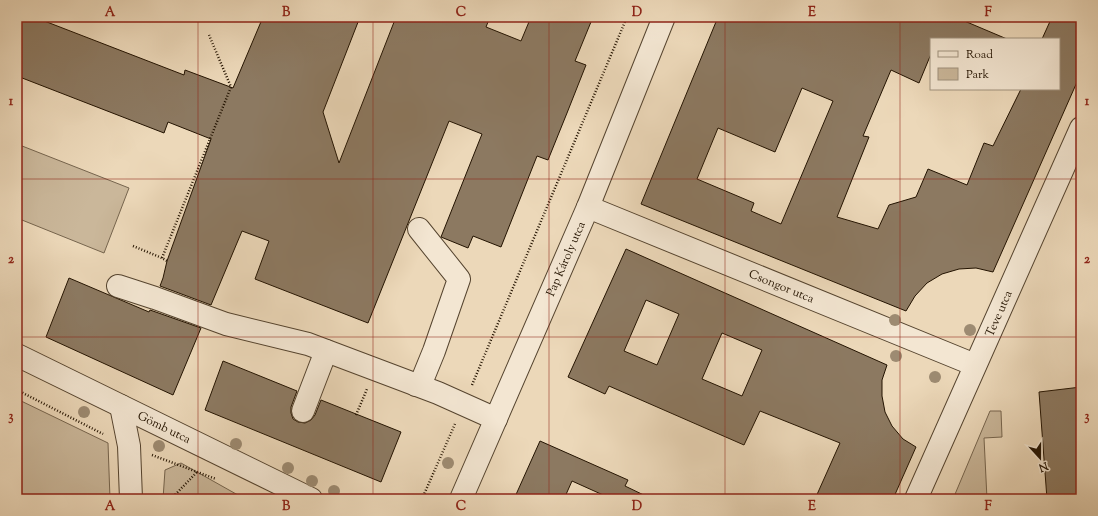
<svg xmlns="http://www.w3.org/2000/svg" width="1098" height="516" font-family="'Sorts Mill Goudy',serif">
<rect width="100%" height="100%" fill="#ecd8b9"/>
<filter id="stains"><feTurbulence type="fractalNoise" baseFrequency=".005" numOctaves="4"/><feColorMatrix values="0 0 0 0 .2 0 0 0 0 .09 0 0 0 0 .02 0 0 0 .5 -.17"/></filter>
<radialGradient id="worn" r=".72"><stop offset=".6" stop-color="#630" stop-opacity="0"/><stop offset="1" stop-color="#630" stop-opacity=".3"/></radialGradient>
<path fill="#cab79a" stroke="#76654e" d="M17,144L129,188L104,253L17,218Z
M17,399L108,443L110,499H17Z
M990,411H1001L1002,437L984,438L987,499H953Z
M181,463L245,499H163L165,470Z"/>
<path fill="#8c7961" stroke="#231301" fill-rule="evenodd" d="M17,17H34L184,75L185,70L233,88L263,17H360L323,112L339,163L396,17H490L486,27L521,41L531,17H593L575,61L586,65L567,113L548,160L537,156L501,247L473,236L468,248L441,237L482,134L449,121L368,323L255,279L269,241L242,231L211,305L160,286L163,278L167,261L211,139L168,122L164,133L17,76Z
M718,17H955L1007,39H931V54L919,83L891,70L863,136L869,137L837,217L878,229L889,205L916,197L928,169L967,185L984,143L993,146L1021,89H1059V39H1042L1052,17H1081V73L993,272L976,268L959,269L942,274L927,283L915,296L906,311L641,204ZM802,88L833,101L781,224L751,211L754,203L697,179L718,128L775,152Z
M626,249L887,365L882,380V396L885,412L892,426L903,439L916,447L893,499H815L840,443L760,411L744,445L609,386L605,394L568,377ZM646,300L679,314L657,365L624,351ZM722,333L762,350L742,396L702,379Z
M69,278L149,312L150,310L201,328L173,395L46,337Z
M223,361L297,391L291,407V413L293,419L298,422L305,423L311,420L315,415L321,400L401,432L381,482L205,410Z
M1081,387V499H1047L1039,392Z
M540,441L628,480L625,486L652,499H612L572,481L564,499H514Z"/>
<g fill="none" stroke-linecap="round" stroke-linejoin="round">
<g stroke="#55442f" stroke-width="24">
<g id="minor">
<path id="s1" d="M588,207L975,365"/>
<path d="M118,286L155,298L226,324L308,344L438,393L496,419"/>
<path id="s2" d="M17,355L311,499"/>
<path d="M416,385L423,378L434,351L459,279L419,229"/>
<path d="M121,406L129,446L131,499"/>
<path d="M303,411L326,351"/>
<path id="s3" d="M461,499L588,207L664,17"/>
<path id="s4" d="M916,499L1081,128"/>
</g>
</g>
<path stroke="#231301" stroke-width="2.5" stroke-dasharray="1 2" stroke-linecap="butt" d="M133,246L162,258L167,261
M162,258L231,87L209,35
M472,385L627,17
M17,390L103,434
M356,415L367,389
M152,455L216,479
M171,499L198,471
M422,499L455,424"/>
<use href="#minor" stroke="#f3e6d2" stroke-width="22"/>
</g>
<g fill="#9d8b72">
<circle cx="895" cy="320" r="6"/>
<circle cx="970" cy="330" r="6"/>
<circle cx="896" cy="356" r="6"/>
<circle cx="935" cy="377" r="6"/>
<circle cx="84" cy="412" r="6"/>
<circle cx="236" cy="444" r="6"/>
<circle cx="159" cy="446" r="6"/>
<circle cx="448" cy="463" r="6"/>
<circle cx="288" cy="468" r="6"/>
<circle cx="312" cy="481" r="6"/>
<circle cx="334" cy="491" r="6"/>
</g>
<path fill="none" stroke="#8f2418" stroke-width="1" stroke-opacity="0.55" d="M198,17V499M373,17V499M549,17V499M725,17V499M900,17V499M17,179H1081M17,337H1081"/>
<g text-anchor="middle" stroke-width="3" stroke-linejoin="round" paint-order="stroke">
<g font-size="12" fill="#231301" stroke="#f3e6d2">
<text dy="4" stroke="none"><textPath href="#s3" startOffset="262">Pap Károly utca</textPath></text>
<text dy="4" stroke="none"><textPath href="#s1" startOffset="209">Csongor utca</textPath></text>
<text dy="4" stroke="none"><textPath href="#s4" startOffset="203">Teve utca</textPath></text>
<text dy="4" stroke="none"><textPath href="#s2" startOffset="164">Gömb utca</textPath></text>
</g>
</g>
<rect width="1098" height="516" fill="none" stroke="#ecd8b9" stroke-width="44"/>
<rect x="930" y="38" width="130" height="52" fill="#f3e6d2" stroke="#a0927e"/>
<rect x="938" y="51" width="20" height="6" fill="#f3e6d2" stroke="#a0927e"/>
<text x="966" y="58" font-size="12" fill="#231301">Road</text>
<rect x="938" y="68" width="20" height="12" fill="#cab79a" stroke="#a0927e"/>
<text x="966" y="78" font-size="12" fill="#231301">Park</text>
<g transform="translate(1040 458) rotate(159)" stroke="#f3e6d2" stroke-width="3" paint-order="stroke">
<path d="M0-3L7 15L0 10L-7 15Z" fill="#231301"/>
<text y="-6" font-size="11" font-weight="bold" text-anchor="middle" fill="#231301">N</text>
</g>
<rect x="22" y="22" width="1054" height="472" fill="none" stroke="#8f2418" stroke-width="1.5"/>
<g font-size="13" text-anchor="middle" font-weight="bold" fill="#8f2418">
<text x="110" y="16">A</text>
<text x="286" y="16">B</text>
<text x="461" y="16">C</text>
<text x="637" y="16">D</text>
<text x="812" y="16">E</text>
<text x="988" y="16">F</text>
<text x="11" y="105">1</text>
<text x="1087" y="105">1</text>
<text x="11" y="263">2</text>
<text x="1087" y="263">2</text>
<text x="11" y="420">3</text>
<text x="1087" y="420">3</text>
<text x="110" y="510">A</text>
<text x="286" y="510">B</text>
<text x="461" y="510">C</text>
<text x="637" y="510">D</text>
<text x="812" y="510">E</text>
<text x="988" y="510">F</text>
</g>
<rect width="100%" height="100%" filter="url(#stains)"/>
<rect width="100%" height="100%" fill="url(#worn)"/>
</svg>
